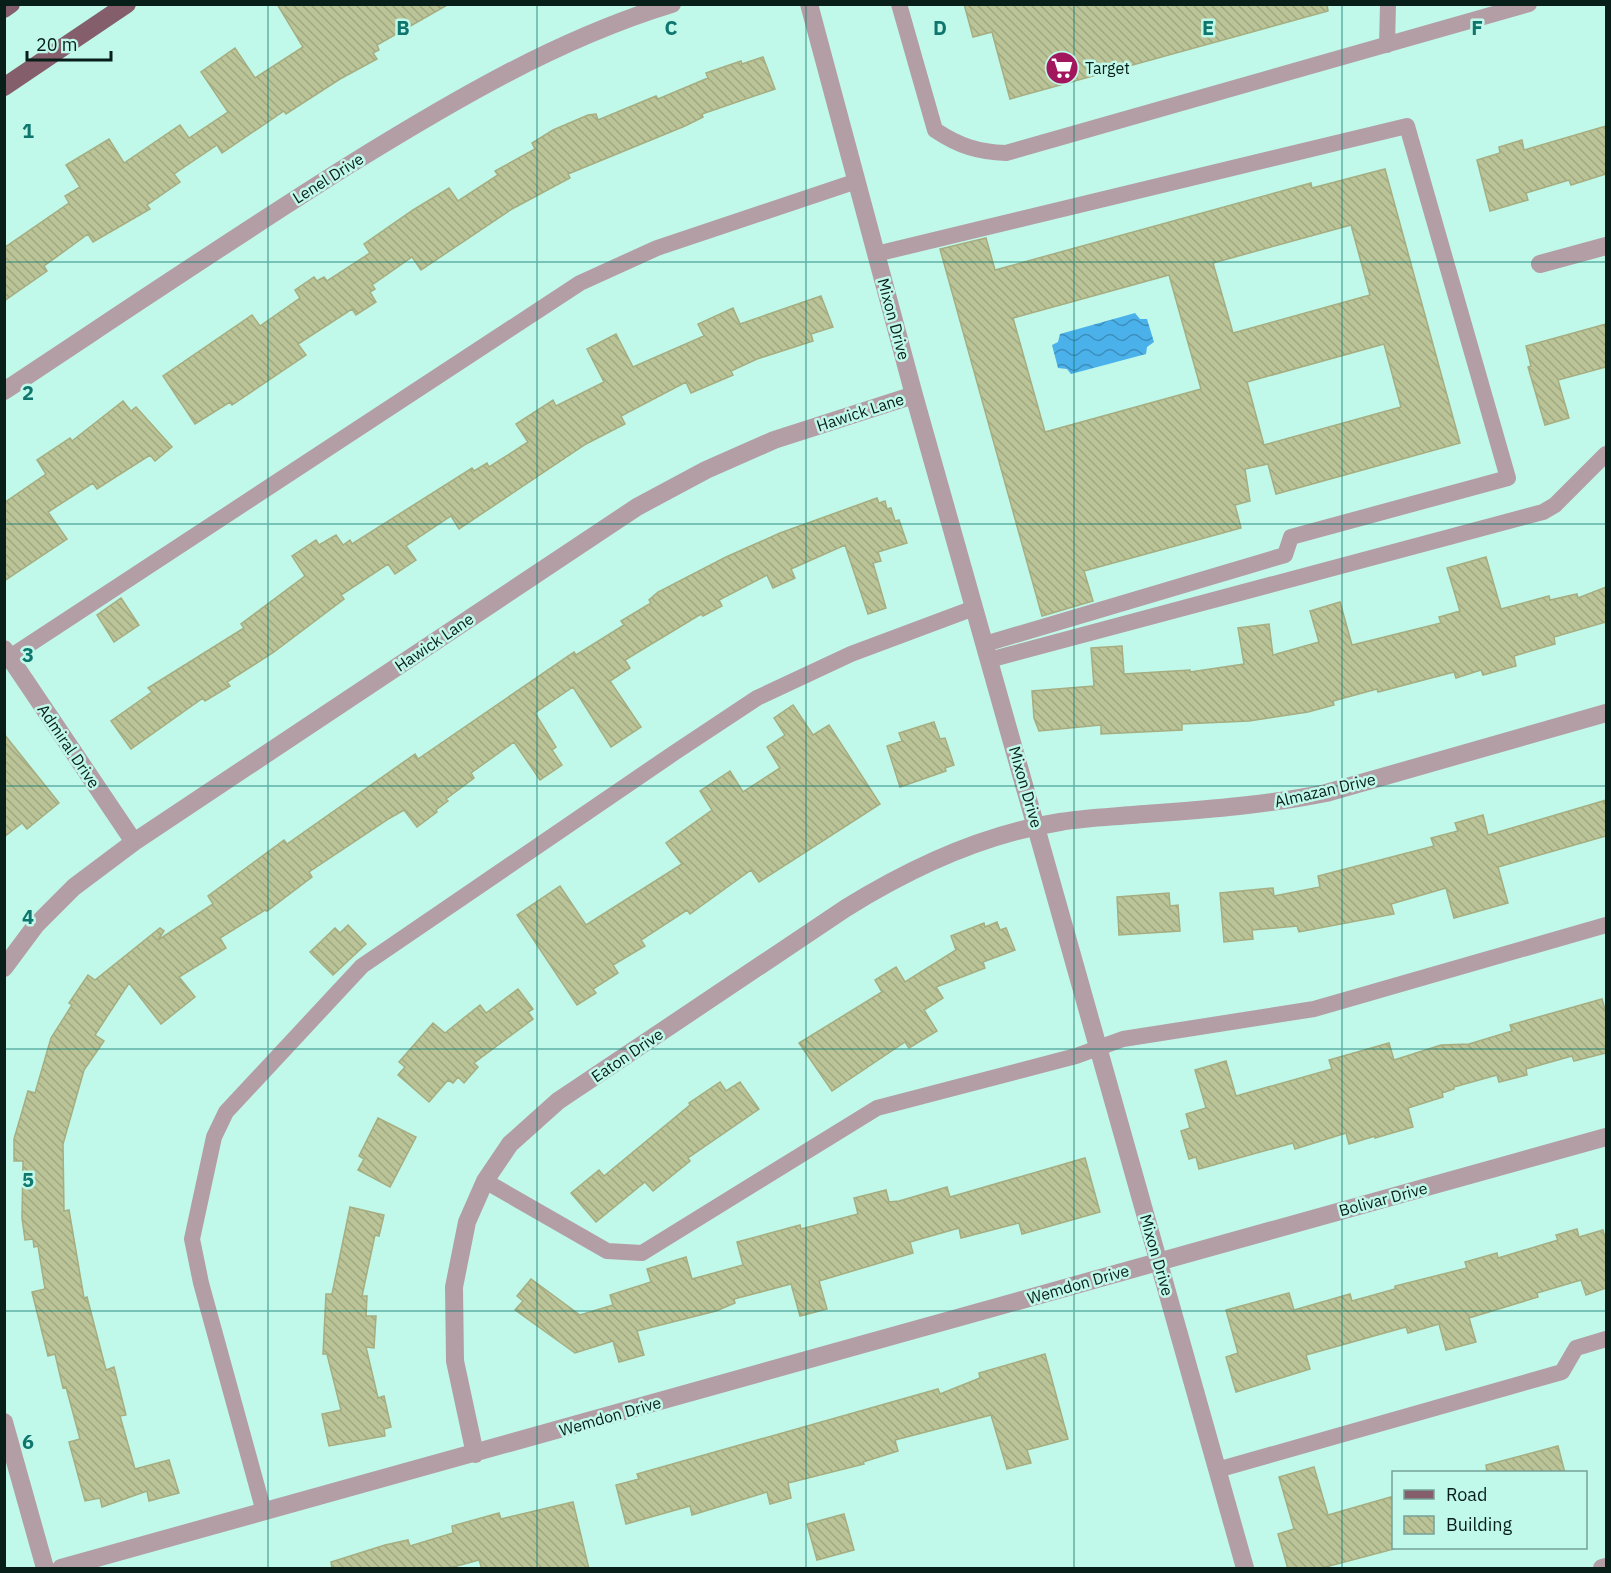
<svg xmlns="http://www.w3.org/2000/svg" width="1611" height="1573" font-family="'IBM Plex Sans',sans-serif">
<defs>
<pattern id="water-waves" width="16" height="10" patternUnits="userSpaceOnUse" patternTransform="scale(1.5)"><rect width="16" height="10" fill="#4bb1ea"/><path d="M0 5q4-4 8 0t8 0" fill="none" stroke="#3c8fbd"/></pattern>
<pattern id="building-back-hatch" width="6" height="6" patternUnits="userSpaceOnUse" patternTransform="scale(1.5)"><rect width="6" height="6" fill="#bbc497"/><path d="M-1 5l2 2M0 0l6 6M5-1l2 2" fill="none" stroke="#9fa882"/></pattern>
</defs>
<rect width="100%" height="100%" fill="#c0f9ea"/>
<path fill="url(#water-waves)" d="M1135,313L1140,319H1147L1154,342L1147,347L1146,354L1071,374L1067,369L1058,368L1052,345L1058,342L1060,334Z"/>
<path fill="url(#building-back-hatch)" stroke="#a5ad81" stroke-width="1.5" fill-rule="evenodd" d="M277,4H449L377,45L379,50L373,53L377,59L340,79L286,114L284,111L222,153L217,145L174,174L180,182L147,205L150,209L93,242L88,234L44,266L47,271L4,301V248L69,203L65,196L80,187L66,165L109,139L124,163L180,125L189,138L228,112L201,72L235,48L255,78L303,47Z
M964,4H1327L1328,11L1010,99L992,32L973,37Z
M763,57L775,89L702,114L703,117L685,126L568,174L570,178L512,209L421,270L412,257L372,285L375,289L370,292L376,302L356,315L352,309L298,344L306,355L232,405L230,402L195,424L163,376L252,315L260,326L300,298L295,290L314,277L317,281L324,277L327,281L370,253L364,244L413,210L449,188L458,201L498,175L495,171L535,149L532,143L553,130L588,115L596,114L598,120L656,96L658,99L708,78L706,73L741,61L742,64Z
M1606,126V174L1571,185L1569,180L1526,193L1528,200L1490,211L1477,160L1500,153L1499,147L1522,140L1524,150Z
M1385,169L1460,443L1276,494L1268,464L1245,469L1250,501L1235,505L1241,528L1084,571L1093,601L1042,616L940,249L986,238L995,270L1311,183L1312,188ZM1351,225L1370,295L1233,333L1213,263ZM1169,275L1201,389L1045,432L1013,318ZM1384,344L1401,407L1264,445L1247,382Z
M821,296L833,327L811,334L813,341L757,359L731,371L733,375L691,393L686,382L621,416L625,424L586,444L459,529L451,516L406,546L416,560L395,574L388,564L341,595L344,599L274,652L227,682L230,686L205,701L203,698L131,749L111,721L152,692L148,688L244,628L241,624L305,576L292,556L316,540L319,545L336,535L343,545L350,540L352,544L472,468L474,471L487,463L489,467L528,442L516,424L553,400L556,406L604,382L587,349L616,334L633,367L704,336L698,324L733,308L740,324Z
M1606,324V367L1558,380L1569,418L1545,425L1528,367L1531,366L1526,346Z
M123,401L131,411L136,407L172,447L155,461L150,455L97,489L93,483L48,512L67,539L4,581V503L46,474L37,460L70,438L72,441Z
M877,498L879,503L885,501L887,509L891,508L895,521L899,520L907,543L878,552L881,561L873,563L886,608L868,614L845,545L791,569L795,578L773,588L767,575L719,600L722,606L703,616L701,614L625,660L630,668L610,681L641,727L611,747L573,687L535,713L556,747L552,750L562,765L540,780L514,742L471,773L474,778L446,799L448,801L436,810L437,812L417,827L404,810L390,818L309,872L312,877L267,911L265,910L220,938L226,948L179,977L195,997L161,1024L129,983L95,1035L104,1041L84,1070L63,1144L64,1211L69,1210L84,1298L87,1297L106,1370L114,1367L126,1415L120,1416L135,1469L169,1460L179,1493L149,1501L147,1491L102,1507L100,1498L85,1501L69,1442L80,1439L66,1387L63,1388L55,1354L48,1356L32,1292L45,1289L38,1246L34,1247L33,1239L25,1240L22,1218L23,1161H14V1139L28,1091L35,1093L51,1038L72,1005L69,1003L88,975L95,980L160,928L164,931L158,940L213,904L208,896L284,840L287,844L415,754L418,759L574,652L576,655L624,625L621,621L651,603L649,600L658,592L726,557L780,533Z
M1486,557L1501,609L1549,596L1550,600L1577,594L1578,598L1606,587V622L1554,637L1555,644L1514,656L1516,666L1483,675L1481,670L1456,678L1454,672L1378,692L1377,689L1333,701L1334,705L1308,712L1249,721L1182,724V730L1101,734V725L1039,731L1034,718L1032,691L1094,686L1091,648L1122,646L1124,674L1190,670V672L1244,664L1238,628L1269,624L1273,655L1319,642L1310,611L1340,602L1352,645L1441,623L1439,617L1460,611L1447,568Z
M121,598L139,625L114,642L97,615Z
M793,705L813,735L829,725L880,804L759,882L751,870L690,914L687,910L641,940L645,946L613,965L618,973L593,989L596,993L577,1005L517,915L560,886L586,925L682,864L666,843L712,810L700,791L730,771L743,792L780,768L767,747L785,735L774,718Z
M934,722L940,739L945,738L954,765L945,768L946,771L900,787L887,746L902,741L899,733Z
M4,734L59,803L27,829L22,823L4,837Z
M1606,800V836L1498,867L1508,903L1454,918L1446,888L1391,904L1394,914L1299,932L1297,926L1252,930L1253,939L1224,942L1220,893L1273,888L1274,896L1320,887L1318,876L1434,846L1431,838L1458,831L1455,823L1483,815L1488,835Z
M1169,893L1170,906L1178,905L1180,931L1119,935L1117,897Z
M997,922L1000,930L1006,928L1015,950L983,962L985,968L936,987L943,998L924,1010L937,1031L909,1048L905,1042L832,1091L799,1043L882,992L875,980L896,967L905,982L956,950L951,936L984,923L985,927Z
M348,925L366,944L333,975L310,952L335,928L340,933Z
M518,989L533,1009L528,1012L533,1019L474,1063L478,1067L464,1083L458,1077L453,1083L448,1080L429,1102L398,1075L405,1067L399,1062L433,1023L445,1033L480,1005L486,1013Z
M1602,999L1606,1013V1053L1574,1061L1572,1056L1526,1069L1527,1075L1499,1082L1497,1075L1454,1087V1089L1442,1093L1443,1097L1408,1108L1413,1127L1375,1138V1136L1349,1144L1346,1133L1295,1149L1293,1143L1199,1169L1196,1157L1189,1159L1181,1131L1190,1128L1186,1114L1206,1108L1195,1070L1226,1061L1236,1096L1332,1069L1329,1060L1389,1043L1394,1060L1441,1045L1469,1044L1512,1031L1510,1025Z
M720,1082L726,1091L740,1082L759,1109L688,1158L690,1161L653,1191L645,1182L596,1222L571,1193L599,1170L604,1176L690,1105L689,1103Z
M378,1118L416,1137L390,1187L358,1170L364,1159L359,1156Z
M1085,1158L1100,1212L1022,1234L1019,1223L961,1238L959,1228L910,1242L913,1253L819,1281L827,1309L800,1316L791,1284L734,1299L735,1303L716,1311L637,1331L644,1355L619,1362L613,1341L575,1353L515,1310L523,1301L517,1296L531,1279L580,1315L613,1305L610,1295L651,1282L647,1269L686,1257L692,1279L743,1265L737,1242L800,1225L801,1229L858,1214L854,1198L886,1190L889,1202L899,1201L947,1187L950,1197Z
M350,1207L384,1215L379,1236L375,1235L362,1296H367L366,1316H376L374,1348L366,1347L378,1398L384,1396L391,1427L384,1429L385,1436L329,1446L322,1414L341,1410L327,1354H323L326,1294H332Z
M1577,1229L1579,1237L1603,1230L1606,1242V1288L1586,1295L1581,1280L1537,1293L1538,1297L1469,1318L1476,1342L1446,1350L1439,1324L1408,1333L1406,1327L1306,1355L1310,1369L1236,1392L1226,1357L1238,1353L1226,1310L1289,1293L1294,1310L1350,1294L1352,1301L1395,1289V1286L1467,1268L1465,1262L1497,1253L1498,1258L1558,1240L1556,1235Z
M1045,1354L1068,1439L1027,1450L1031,1463L1007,1469L991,1415L895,1440L898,1451L863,1462L864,1464L788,1483L791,1498L770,1504L767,1492L692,1515L690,1506L626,1524L616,1485L639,1479L637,1474L938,1389L940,1394L980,1378L979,1373Z
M1558,1446L1565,1473H1487L1486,1465Z
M1314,1467L1328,1515L1394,1496V1549L1318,1569H1288L1278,1534L1294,1529L1279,1477Z
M573,1502L589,1569H482L479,1560L446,1569H332L331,1562L385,1545L408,1540L410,1546L453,1533L452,1526L499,1513L501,1519Z
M844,1514L854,1550L817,1560L807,1524Z"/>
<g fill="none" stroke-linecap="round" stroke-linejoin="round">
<path stroke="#b49ea5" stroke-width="16" d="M899,4L935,130C959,146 978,152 1006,153L1529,4
M1387,45L1388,4
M876,254L1407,126L1508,478L1291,537L1285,555L985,644
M989,660L1543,512L1555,505L1606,454
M4,661L580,283L657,248L857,181
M485,1181L607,1251L642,1253L877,1108L1076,1056L1123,1039L1314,1009L1606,925
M1217,1470L1562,1372L1576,1348L1606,1339
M264,1512L201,1283L192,1239L214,1137L226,1112L362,966L674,753L757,698L851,654L974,608"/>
<path stroke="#b49ea5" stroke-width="18" d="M809,4L914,395L1245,1568
M1540,264L1606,246
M4,391C119,315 233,238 349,165C451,102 557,39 672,4
M4,649L134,842
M4,968L36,925L74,887L134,842L637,507L706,470L774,440L914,395
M4,1422L45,1568
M475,1454L455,1361L454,1287L467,1222L485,1181L510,1144L558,1101L846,908C912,867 983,834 1060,822C1084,818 1108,817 1132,815C1197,810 1262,806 1326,793L1606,713
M61,1568L1606,1137
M1602,1568L1606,1567"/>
<path stroke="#845e6b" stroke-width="18" d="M4,9L11,4
M4,87L127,4"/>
</g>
<path fill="none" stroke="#0f766e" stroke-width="1.5" stroke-opacity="0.55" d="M268,4V1568M537,4V1568M806,4V1568M1074,4V1568M1342,4V1568M4,262H1606M4,524H1606M4,786H1606M4,1049H1606M4,1311H1606"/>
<defs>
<g id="supermarket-disc" transform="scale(1.725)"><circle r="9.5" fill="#a2165d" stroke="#c0f9ea"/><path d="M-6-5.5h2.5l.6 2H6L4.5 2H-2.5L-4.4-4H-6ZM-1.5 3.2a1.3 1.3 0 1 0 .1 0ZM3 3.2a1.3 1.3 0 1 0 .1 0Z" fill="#fff"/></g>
</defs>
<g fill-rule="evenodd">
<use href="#supermarket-disc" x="1062" y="68"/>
</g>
<g text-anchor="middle" stroke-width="5" stroke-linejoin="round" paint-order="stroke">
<g font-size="16" fill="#071e19" stroke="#c0f9ea" text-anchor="start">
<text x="1085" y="74">Target</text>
</g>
<g font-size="16" fill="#071e19" stroke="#c0f9ea">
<text transform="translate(328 178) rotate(-32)" y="6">Lenel Drive</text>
<text transform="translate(894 319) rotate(75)" y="6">Mixon Drive</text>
<text transform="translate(860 412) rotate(-18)" y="6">Hawick Lane</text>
<text transform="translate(434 642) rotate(-34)" y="6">Hawick Lane</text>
<text transform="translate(69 746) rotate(56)" y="6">Admiral Drive</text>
<text transform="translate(1026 787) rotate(74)" y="6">Mixon Drive</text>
<text transform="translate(1325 790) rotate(-13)" y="6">Almazan Drive</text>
<text transform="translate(627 1055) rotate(-34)" y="6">Eaton Drive</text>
<text transform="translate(1383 1199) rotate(-15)" y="6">Bolivar Drive</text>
<text transform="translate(1157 1255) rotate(74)" y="6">Mixon Drive</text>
<text transform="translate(1078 1284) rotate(-16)" y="6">Wemdon Drive</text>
<text transform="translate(610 1416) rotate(-16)" y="6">Wemdon Drive</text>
</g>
</g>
<g font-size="20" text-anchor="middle" font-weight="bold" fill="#0f766e" stroke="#c0f9ea" stroke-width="5" stroke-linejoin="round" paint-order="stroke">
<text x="403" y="35">B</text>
<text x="671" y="35">C</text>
<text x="940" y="35">D</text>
<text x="1208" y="35">E</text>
<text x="1477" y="35">F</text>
<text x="28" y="138">1</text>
<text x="28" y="400">2</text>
<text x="28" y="662">3</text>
<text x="28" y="924">4</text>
<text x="28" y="1187">5</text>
<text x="28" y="1449">6</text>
</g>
<rect width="1611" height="1573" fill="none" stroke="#071e19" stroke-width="12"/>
<rect x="1392" y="1471" width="195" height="78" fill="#c0f9ea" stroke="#76a196" stroke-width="1.5"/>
<rect x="1404" y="1490" width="30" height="9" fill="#845e6b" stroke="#76a196" stroke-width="1.5"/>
<text x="1446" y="1501" font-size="18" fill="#071e19">Road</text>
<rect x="1404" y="1516" width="30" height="18" fill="url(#building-back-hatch)" stroke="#76a196" stroke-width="1.5"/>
<text x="1446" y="1531" font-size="18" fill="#071e19">Building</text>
<path d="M27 51v9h84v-9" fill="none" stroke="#071e19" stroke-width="3"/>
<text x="36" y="51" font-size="18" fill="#071e19" stroke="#c0f9ea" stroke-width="4.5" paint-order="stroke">20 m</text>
</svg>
